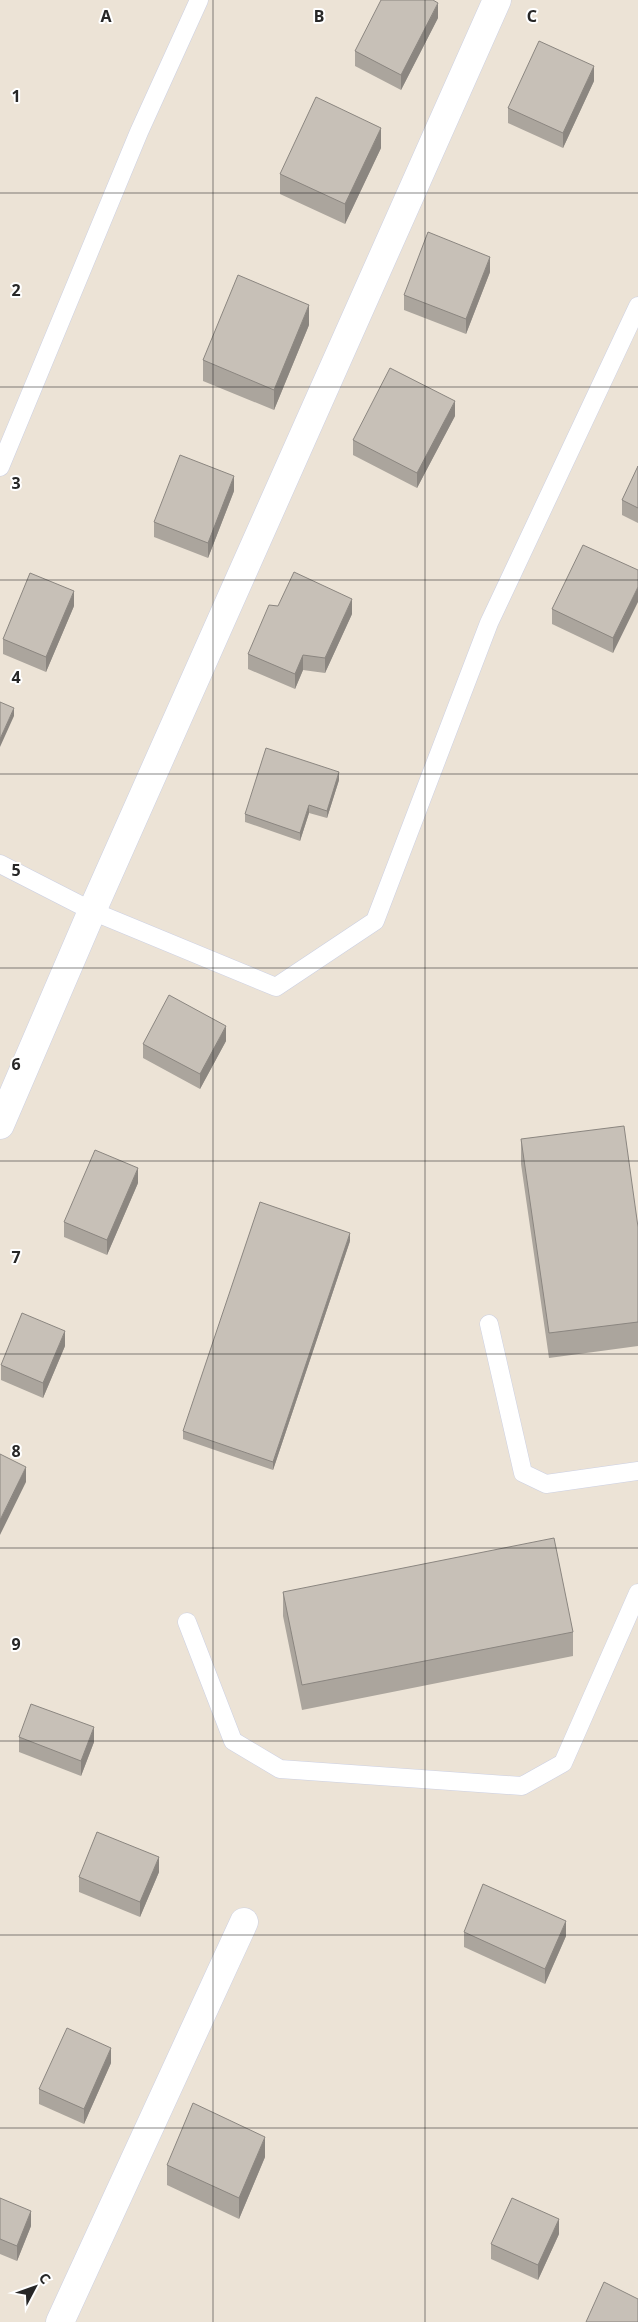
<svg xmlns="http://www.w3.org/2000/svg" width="638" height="2322" font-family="'Noto Sans',sans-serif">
<rect width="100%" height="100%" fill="#ece3d6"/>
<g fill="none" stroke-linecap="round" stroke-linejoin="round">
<g stroke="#ccd0e3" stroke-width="19">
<path id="service" d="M0,467L139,132L199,0
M0,864L92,911L276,987L375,921L489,623L638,306
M489,1324L523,1473L546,1484L638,1471
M187,1622L233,1741L280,1769L522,1786L563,1763L638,1593"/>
</g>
<g stroke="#ccd0e3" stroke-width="29">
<path id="minor" d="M0,1125L92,911L497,0
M60,2322L244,1922"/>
</g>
<use href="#service" stroke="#fff" stroke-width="18"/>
<use href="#minor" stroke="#fff" stroke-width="28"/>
</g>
<path fill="#aba59d" d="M438,18L401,90L355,66V51Z
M594,81L563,148L508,123V108Z
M381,148L345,224L280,194V174Z
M490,272L466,334L404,310V295Z
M309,325L274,410L203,381V360Z
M455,416L417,488L353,455V440Z
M638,466V523L622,515V500Z
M234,491L208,558L154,537V522Z
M638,570L613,653L552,624V609Z
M74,606L46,672L3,654V639Z
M352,614L325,673L303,670L295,689L248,669V654Z
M339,780L327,818L309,813L300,841L245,822V814Z
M226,1041L200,1089L143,1058V1044Z
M521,1139L638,1227V1346L549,1358L521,1164Z
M138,1183L107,1255L64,1237V1222Z
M350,1241L273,1470L183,1439V1431Z
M65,1346L43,1398L1,1380V1365Z
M283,1592L573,1632V1656L302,1710L283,1616Z
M19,1737L94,1742L81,1776L19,1752Z
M159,1872L140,1917L79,1892V1877Z
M464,1932L566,1936L545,1984L464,1947Z
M111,2063L84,2124L39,2104V2089Z
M265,2157L239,2219L167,2185V2165Z
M0,2198L31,2226L17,2261L0,2254Z
M559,2234L538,2280L491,2259V2244Z"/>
<path fill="#8b8680" d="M438,3V18L401,90V75Z
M594,66V81L563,148V133Z
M381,128V148L345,224V204Z
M490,257V272L466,334V319Z
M309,305V325L274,410V390Z
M455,401V416L417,488V473Z
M234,476V491L208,558V543Z
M638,587V602L613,653V638Z
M74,591V606L46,672V657Z
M352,599V614L325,673V658Z
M303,655V670L295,689V674Z
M14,708V716L0,747V739Z
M339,772V780L327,818V811Z
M309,805V813L300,841V833Z
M226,1026V1041L200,1089V1074Z
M138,1168V1183L107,1255V1240Z
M350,1233V1241L273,1470V1462Z
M65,1331V1346L43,1398V1383Z
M26,1467V1482L0,1535V1520Z
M94,1727V1742L81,1776V1761Z
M159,1857V1872L140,1917V1902Z
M566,1921V1936L545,1984V1969Z
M111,2048V2063L84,2124V2109Z
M265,2137V2157L239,2219V2198Z
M31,2211V2226L17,2261V2246Z
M559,2219V2234L538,2280V2265Z"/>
<path fill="#c7c0b7" stroke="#8b8680" d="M381,0H433L438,3L401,75L355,51Z
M539,41L594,66L563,133L508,108Z
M316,97L381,128L345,204L280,174Z
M428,232L490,257L466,319L404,295Z
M238,275L309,305L274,390L203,360Z
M390,368L455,401L417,473L353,440Z
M180,455L234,476L208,543L154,522Z
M638,466V508L622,500Z
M583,545L638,570V587L613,638L552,609Z
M294,572L352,599L325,658L303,655L295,674L248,654L269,605L278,606Z
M30,573L74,591L46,657L3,639Z
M0,702L14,708L0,739Z
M266,748L339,772L327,811L309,805L300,833L245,814Z
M169,995L226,1026L200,1074L143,1044Z
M624,1126L638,1227V1322L549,1333L521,1139Z
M95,1150L138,1168L107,1240L64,1222Z
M260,1202L350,1233L273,1462L183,1431Z
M22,1313L65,1331L43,1383L1,1365Z
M0,1454L26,1467L0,1520Z
M554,1538L573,1632L302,1685L283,1592Z
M31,1704L94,1727L81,1761L19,1737Z
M97,1832L159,1857L140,1902L79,1877Z
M483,1884L566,1921L545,1969L464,1932Z
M67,2028L111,2048L84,2109L39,2089Z
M193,2103L265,2137L239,2198L167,2165Z
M0,2198L31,2211L17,2246L0,2239Z
M512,2198L559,2219L538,2265L491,2244Z
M604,2282L638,2299V2322H586Z"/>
<path fill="none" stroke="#272727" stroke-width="1" stroke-opacity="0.55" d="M213,0V2322M425,0V2322M0,193H638M0,387H638M0,580H638M0,774H638M0,968H638M0,1161H638M0,1354H638M0,1548H638M0,1741H638M0,1935H638M0,2128H638"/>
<g font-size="16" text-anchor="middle" font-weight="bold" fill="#272727" stroke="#fff" stroke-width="4" stroke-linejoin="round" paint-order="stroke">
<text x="106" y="22">A</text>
<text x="319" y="22">B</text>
<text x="532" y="22">C</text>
<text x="16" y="102">1</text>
<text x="16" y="296">2</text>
<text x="16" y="489">3</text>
<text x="16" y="683">4</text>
<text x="16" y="876">5</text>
<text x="16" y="1070">6</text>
<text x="16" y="1263">7</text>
<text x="16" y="1457">8</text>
<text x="16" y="1650">9</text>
</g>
<g transform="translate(35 2287) rotate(49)" stroke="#ffffff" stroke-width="4" paint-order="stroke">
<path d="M0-4L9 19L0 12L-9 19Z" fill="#272727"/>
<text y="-8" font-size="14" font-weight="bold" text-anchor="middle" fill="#272727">С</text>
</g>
</svg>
